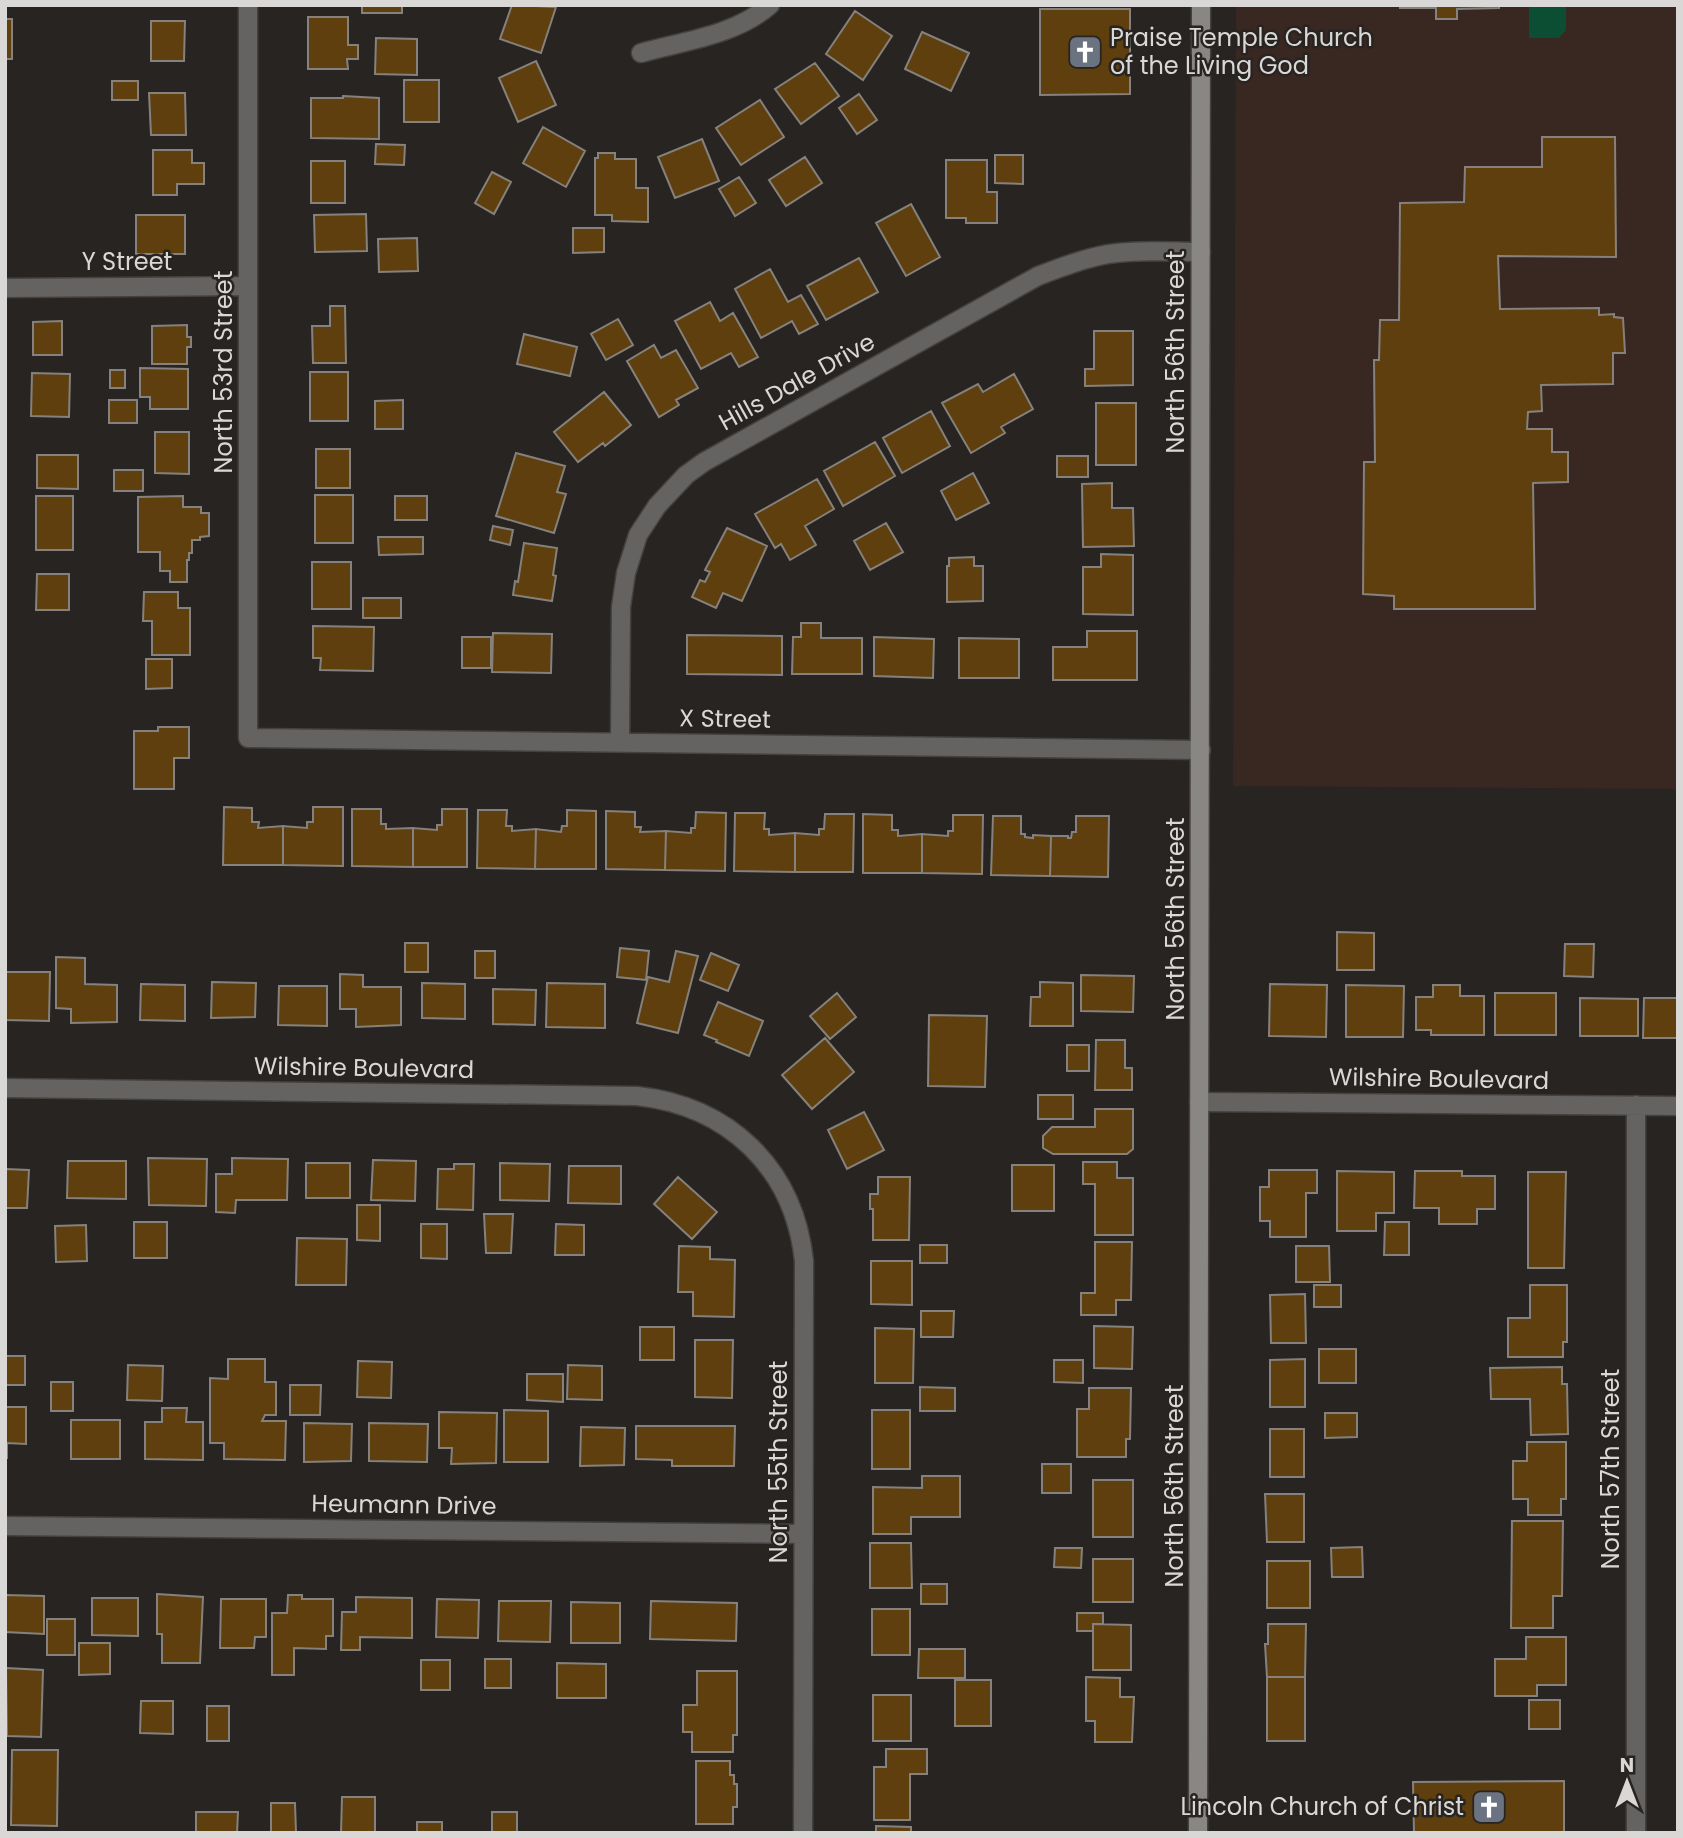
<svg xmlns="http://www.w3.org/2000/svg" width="1683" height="1838" font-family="Poppins,sans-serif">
<rect width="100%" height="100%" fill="#272421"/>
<path fill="#392722" d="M1236,5H1678V789L1233,786Z"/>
<path fill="#0c4e33" d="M1529,5H1566V30L1559,38H1529Z"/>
<path fill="#5f3f0e" stroke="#85817d" stroke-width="2" d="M362,5H402V13H362Z
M512,5L556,7L541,53L500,39Z
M1400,5H1499V8L1457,9V19H1436V8H1400Z
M1040,9H1130V94L1040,95Z
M855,11L892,36L863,80L826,54Z
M308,17H348V45H358V59H347L348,69H308Z
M5,19H12V59H5Z
M151,21H185L184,61H151Z
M922,32L969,53L951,91L905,69Z
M376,38L417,39V75L375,74Z
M536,61L556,105L518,122L499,78Z
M815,63L839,96L801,124L775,89Z
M404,80H439V122H404Z
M112,81H138V100H112Z
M149,93H185L186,135H151Z
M859,94L877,120L857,134L839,108Z
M343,96L379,98V139L311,138V98H343Z
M760,100L784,137L741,165L716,128Z
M543,127L585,151L566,187L523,163Z
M1542,137H1615L1616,257L1498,256L1500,309L1599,308V315L1614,314V317L1623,318L1625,353H1613V384L1541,385L1542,411L1528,412L1527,429H1552V452H1568V482L1533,483L1535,609H1394V596L1363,594L1364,462H1375L1374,360H1379L1380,320H1399L1400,203L1464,202L1465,167H1542Z
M702,139L719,181L675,198L658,157Z
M376,144L405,145L404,165L375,164Z
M153,150H192V163H204V184H177V195H153Z
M598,153H615V159H636V188H648V222L612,221V215H595V158H598Z
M995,155H1023V184L995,183Z
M805,157L822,183L786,206L769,180Z
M946,160H987V192H997V223H966V218H946Z
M311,161H345V203H311Z
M492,172L511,182L494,214L475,203Z
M739,177L756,203L735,216L719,189Z
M911,204L940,257L906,276L876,223Z
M366,214L367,251L315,252L314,215Z
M136,215H185V254H136Z
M573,228H604V252L573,253Z
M417,238L418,271L379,272L378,239Z
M859,258L878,292L826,320L807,286Z
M770,269L788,302L801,295L818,324L799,334L792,321L761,338L735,289Z
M710,302L720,321L733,313L758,357L739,367L731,353L701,369L675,321Z
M330,306H345L346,363H313L312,326H330Z
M618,319L633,345L606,360L591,334Z
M62,321V355H33V322Z
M187,325V337H191V347H187V364H152V326Z
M1094,331H1133V385L1085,386V369H1094Z
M524,334L577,347L570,376L517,364Z
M654,345L661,358L676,350L698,388L676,400L679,405L659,417L627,361Z
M140,368L188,369V409H150V397H140Z
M110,370H125V388H110Z
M310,372H348V421H310Z
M32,373L70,374L69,417L31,416Z
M1014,374L1033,409L1001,427L1005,433L971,453L942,403L978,384L983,392Z
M604,392L631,425L605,446L603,443L578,462L554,432Z
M109,400H137V423H109Z
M403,400V429H375V401Z
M1096,403H1136V465H1096Z
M931,411L950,446L902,473L883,438Z
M155,432H189V474L155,473Z
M875,442L895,476L843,506L824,471Z
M316,449H350V488H316Z
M516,453L565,466L557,492L566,494L554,533L496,516Z
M37,455H78V489L37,488Z
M1057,456H1088V477H1057Z
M114,470H143V491H114Z
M973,473L989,503L956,520L941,491Z
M817,479L834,509L805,526L816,545L790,560L781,544L775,548L755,514Z
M1112,483V508H1133L1134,546L1083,547L1082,484Z
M315,495H353V543H315Z
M36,496H73V550H36Z
M183,496V507H201V513H209V536L200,537V540H192V553H189V560H187V582H170V571H160V552H138V497Z
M395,496H427V520H395Z
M886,523L903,552L870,570L854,541Z
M493,526L513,530L510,545L490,540Z
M727,528L767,546L742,601L723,593L716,608L692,597L700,580L705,582L710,572L705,570Z
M378,537H423V554L379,555Z
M524,543L557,548L553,575L556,576L552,601L513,595L515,581L518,582Z
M1101,554L1133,555V615L1083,614V567H1101Z
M974,557V566H983V601L947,602V566H949V558Z
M312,562H351V609H312Z
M37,574H69V610H36Z
M144,592H178V608H190V655H152V621H143Z
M363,598H401V618H363Z
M801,623H821V638H862V674H792L793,637H801Z
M313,626L374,627L373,671L320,670L321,658H313Z
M1087,631H1137V680H1053V647H1087Z
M493,633L552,634L551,673L492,672Z
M687,635L782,636V675L687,674Z
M462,637H491V668H462Z
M874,637L934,639L933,678L874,676Z
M959,638L1019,639V678H959Z
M146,659H172V688L146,689Z
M158,727H189V758H174V789H134V731H158Z
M224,807L252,808V822H259L258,828L283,826V865H223Z
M313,807H343V866L283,865V826L307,828V822H313Z
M352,809H381V824H386V829L413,828V867L352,866Z
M442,809H467V867H413V828L437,830V825H442Z
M478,810H507L506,826H512V831L536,829L535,869L477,868Z
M567,810L596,811V869H535L536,829L561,832L562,826H567Z
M606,811L635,812V827H641L640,832L666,831L665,870L606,869Z
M696,812L726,813L725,871L665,870L666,831L691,833V828H695Z
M735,813H765L764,829H769V835L795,833V872L734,871Z
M825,814H854L853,872H795V833L819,835V829H824Z
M863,814L892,815V830H898V836L922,834V873H863Z
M953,815H983L982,874L922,873V834L948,836V831H953Z
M993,816H1021V834H1025V837L1033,838V835L1051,836L1050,876L991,875Z
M1076,816H1109L1108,877L1050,876L1051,836H1068V838H1071L1072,832H1076Z
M1337,932L1374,933V970H1337Z
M405,943H428V972H405Z
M1565,944H1594L1593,977L1564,976Z
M620,948L649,951L646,980L617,977Z
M475,951H495V978H475Z
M676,951L698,956L678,1033L637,1023L648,977L669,982Z
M711,953L739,965L728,991L700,980Z
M56,957L85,958V984L117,985V1022L71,1023V1009L56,1008Z
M5,972H50L49,1021L5,1020Z
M340,974L363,975V987H401V1025L356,1027V1009H340Z
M1081,975L1134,976L1133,1012L1081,1011Z
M212,982L256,983L255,1017L211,1018Z
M1040,982L1073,983V1026H1030L1031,997H1040Z
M422,983L465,984V1019L422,1018Z
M547,983L605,984V1028L546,1027Z
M141,984L185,985V1021L140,1020Z
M1270,984L1327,985L1326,1037L1269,1036Z
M1346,985L1404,986L1403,1037H1346Z
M1433,985H1460V996H1484V1035H1431V1030H1416V997H1433Z
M279,986H327V1026L278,1025Z
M493,989L536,990L535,1025L493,1024Z
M837,993L856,1017L830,1039L810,1016Z
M1495,993H1556V1035H1495Z
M1580,998L1638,999V1036H1580Z
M1644,998H1678V1038H1643Z
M718,1002L763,1021L749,1056L716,1042L717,1040L704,1035Z
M929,1015L987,1016L985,1087L928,1086Z
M825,1038L854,1072L812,1109L782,1075Z
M1096,1040H1125V1068H1132V1090H1095Z
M1067,1045H1089V1071H1067Z
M1038,1095H1073V1119H1038Z
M1095,1109H1133V1149L1127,1154H1053L1043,1148V1136L1052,1127H1095Z
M864,1112L884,1150L847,1169L828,1130Z
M148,1158L207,1159L206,1206L149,1205Z
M232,1158L288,1159L287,1200H236L235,1213L216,1212V1174H232Z
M373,1160L416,1161L415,1201L371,1200Z
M68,1161H126V1199L67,1198Z
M1083,1162H1117V1178H1133V1235H1095V1184H1083Z
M306,1163H350V1198H306Z
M500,1163L550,1164L549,1201L500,1200Z
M454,1164H474L473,1210L437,1209L438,1169H454Z
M1012,1165H1054V1211H1012Z
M569,1166H621V1204L568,1203Z
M5,1169L29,1170L27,1208H5Z
M1269,1170H1317V1193H1306V1237H1270V1221H1260V1187H1269Z
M1337,1171L1394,1172V1213H1376V1231H1337Z
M1415,1171H1462V1176H1495V1209H1477V1224H1439V1208H1414Z
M1528,1172H1566L1564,1268H1528Z
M678,1177L717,1212L692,1239L654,1204Z
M878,1177H910L909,1240H873V1209H870V1194H878Z
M357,1205H380V1241L357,1240Z
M484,1214H513L511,1253H486Z
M134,1222H167V1258H134Z
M1385,1222H1409V1255H1384Z
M421,1224H447V1259L421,1258Z
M556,1224L584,1225V1255H555Z
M86,1225L87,1261L56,1262L55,1226Z
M297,1238L347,1239L346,1285H296Z
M1095,1242H1132L1131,1300H1116V1315H1081V1293H1095Z
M920,1245H947V1263H920Z
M679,1246L710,1247V1259L735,1260L734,1317L693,1316V1292H678Z
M1296,1246H1329L1330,1282H1296Z
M871,1261H912V1305L871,1304Z
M1314,1285H1341V1307H1314Z
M1530,1285H1567V1342H1563V1357H1508V1318H1530Z
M1305,1294L1306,1343H1271L1270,1295Z
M921,1311H954L953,1337H921Z
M1094,1326L1133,1327L1132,1369L1094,1368Z
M640,1327H674V1360H640Z
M875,1328L914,1329L913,1383H875Z
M695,1340H733L732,1398L695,1397Z
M1319,1349H1356V1383H1319Z
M5,1356H25V1385H5Z
M228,1359H265V1382H276V1415H265L262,1421H286L285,1460L224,1459V1443H210V1378L228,1379Z
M1305,1359V1407H1270V1360Z
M1054,1360H1083V1383L1054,1382Z
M358,1361L392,1362L391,1398L357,1397Z
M128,1365L163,1366L162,1401L127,1400Z
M568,1365L602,1366V1400L567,1399Z
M1562,1367V1384H1567L1568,1434L1531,1435L1530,1399H1491L1490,1368Z
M527,1374H563V1402L527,1400Z
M51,1382H73V1411H51Z
M290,1385H321L320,1415H290Z
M920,1387L955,1388V1411H920Z
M1089,1388H1131L1130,1439H1126V1457H1077V1409H1089Z
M5,1407H26V1444L7,1443V1458H5Z
M162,1408H187L186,1422H203V1460L145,1459V1422H162Z
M504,1410L548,1411V1462H504Z
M872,1410H910V1469H872Z
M439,1412L497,1413L496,1463L451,1464L452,1448H439Z
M1325,1413H1357V1437L1325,1438Z
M71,1420H120V1459H71Z
M304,1423L352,1424L351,1461L304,1462Z
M369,1423L428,1424L427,1462L369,1461Z
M636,1426H735L734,1466H672V1460L636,1459Z
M581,1427L625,1428L624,1465L580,1466Z
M1270,1429H1304V1477H1270Z
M1527,1442H1566V1499H1561V1515H1528V1499H1513V1461H1527Z
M1042,1464H1071V1493H1042Z
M922,1476H960V1517H911V1534H873V1487L922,1488Z
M1093,1480H1133V1537H1093Z
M1265,1494H1304V1542H1267Z
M1512,1521H1563L1562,1596H1553V1628H1511Z
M870,1543H911L912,1588H870Z
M1362,1547L1363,1577H1332L1331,1548Z
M1055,1548H1082L1081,1568L1054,1567Z
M1093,1559H1133V1602H1093Z
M1267,1561H1310V1608H1267Z
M921,1584H947V1604H921Z
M157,1594L203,1597L200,1663H162V1634H157Z
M5,1595L44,1596V1634L5,1632Z
M288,1595H302V1599H333V1636H326V1649L294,1648V1675H272V1613H287Z
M356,1597L412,1598V1638L360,1637V1650H341L342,1612H356Z
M92,1598H138V1636L92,1635Z
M221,1599H266V1637H255L254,1648H220Z
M437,1599L479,1600L478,1638L436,1637Z
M499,1601H551L550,1642L498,1641Z
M651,1601L737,1603L736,1641L650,1639Z
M571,1602L620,1603V1643H571Z
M872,1609H910V1655H872Z
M1077,1613H1103V1624H1093V1631H1077Z
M47,1619H75V1655H47Z
M1093,1624L1131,1625V1670H1093Z
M1268,1624H1306L1305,1677H1267L1265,1644H1268Z
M1526,1637H1566V1685H1537V1696H1495V1659H1526Z
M79,1643H110V1674L79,1675Z
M919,1649H965V1678H918Z
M485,1659H511V1688H485Z
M421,1660H450V1690H421Z
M557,1663L606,1664V1698H557Z
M6,1668L43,1670L41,1737L7,1736Z
M697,1671H737V1735H733V1752H692V1732H683V1705H697Z
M1086,1677L1120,1678V1697H1134L1132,1742H1095V1721H1086Z
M1267,1677H1305V1741H1267Z
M955,1680H991V1726H955Z
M873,1695H911V1741H873Z
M1529,1700H1560V1729H1529Z
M141,1701H173V1734L140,1733Z
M207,1706H229V1741H207Z
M886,1749H927V1774H910V1820H874V1767H886Z
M12,1750H58L57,1826L11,1825Z
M696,1761H730V1775H734V1784H737V1807H733V1824H696Z
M1564,1781V1833H1414L1413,1782Z
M342,1797H375V1833H341Z
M271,1803H295L296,1833H271Z
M196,1812H238L237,1833H196Z
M492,1812H517V1833H492Z
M417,1822H442V1833H417Z
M876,1826L911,1827V1832L918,1833H876Z"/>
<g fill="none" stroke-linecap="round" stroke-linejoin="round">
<g stroke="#44413e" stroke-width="21">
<path id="minor" d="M248,5V738L1201,750
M641,53C684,41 736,35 770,5
M5,288L248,286
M620,742L621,607L626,573L638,535L657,506L686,475L704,462L1038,276C1067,265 1097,253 1129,252C1153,250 1177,252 1201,252
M5,1088L637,1096C729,1106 794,1168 804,1261L803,1833
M1199,1102L1678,1106
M1636,1105V1833
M5,1526L803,1534"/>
</g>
<g stroke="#44413e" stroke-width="21">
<path id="secondary" d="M1198,1833L1201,5"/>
</g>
<use href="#minor" stroke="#656362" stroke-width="18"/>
<use href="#secondary" stroke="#898784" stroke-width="18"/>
</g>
<defs>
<g id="church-square" transform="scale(1.75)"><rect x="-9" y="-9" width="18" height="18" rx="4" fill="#6b7280" stroke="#272421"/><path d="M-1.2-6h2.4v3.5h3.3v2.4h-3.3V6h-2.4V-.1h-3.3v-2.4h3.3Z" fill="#fff"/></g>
</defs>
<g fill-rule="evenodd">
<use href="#church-square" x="1085" y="52"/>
<use href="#church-square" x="1489" y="1807"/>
</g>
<g text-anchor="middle" stroke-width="5" stroke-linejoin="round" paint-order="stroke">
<g font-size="24" fill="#dad8d6" stroke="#272421" text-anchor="start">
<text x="1110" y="46">Praise Temple Church<tspan x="1110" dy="28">of the Living God</tspan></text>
<text x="1464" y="1815" text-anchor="end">Lincoln Church of Christ</text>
</g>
<g font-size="24" fill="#dad8d6" stroke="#272421">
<text x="127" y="270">Y Street</text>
<text transform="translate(1176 352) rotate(-90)" y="8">North 56th Street</text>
<text transform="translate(224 372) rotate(-90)" y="8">North 53rd Street</text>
<text transform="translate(797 382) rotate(-29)" y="8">Hills Dale Drive</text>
<text transform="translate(725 719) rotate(1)" y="8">X Street</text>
<text transform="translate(1176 919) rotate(-90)" y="8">North 56th Street</text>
<text transform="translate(364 1068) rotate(1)" y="8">Wilshire Boulevard</text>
<text transform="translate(1439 1079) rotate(1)" y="8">Wilshire Boulevard</text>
<text transform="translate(779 1462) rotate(-90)" y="8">North 55th Street</text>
<text transform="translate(1611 1469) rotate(-90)" y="8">North 57th Street</text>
<text transform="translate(1175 1486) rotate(-90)" y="8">North 56th Street</text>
<text transform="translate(404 1505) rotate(1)" y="8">Heumann Drive</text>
</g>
</g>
<rect width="1683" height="1838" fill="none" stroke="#dad8d6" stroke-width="14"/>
<g transform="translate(1627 1782)" stroke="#272421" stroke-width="5" paint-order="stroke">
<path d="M0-5L12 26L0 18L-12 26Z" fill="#dad8d6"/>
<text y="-10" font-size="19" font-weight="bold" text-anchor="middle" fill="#dad8d6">N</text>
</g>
</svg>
